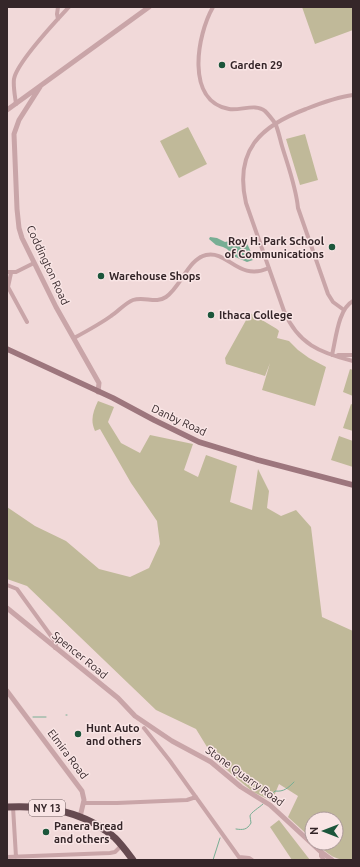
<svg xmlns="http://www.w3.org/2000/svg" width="360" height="867" font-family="Ubuntu,sans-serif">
<rect width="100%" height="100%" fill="#f1d9d9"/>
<path fill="#c0b999" d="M302,7H353V30L315,44Z
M188,127L207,164L179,178L160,141Z
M305,134L318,180L300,185L286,139Z
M250,313L277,329L279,331L277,338L289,341L298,350L309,358L326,367L315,406L262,390L270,363L265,376L226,364L225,358Z
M350,369L353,370V396L343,392Z
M98,401L114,407L108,422L121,443L140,453L150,435L193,444L184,470L198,477L206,455L237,466L230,502L252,510L258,469L269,491L267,508L281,516L296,510L311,527L322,617L353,631V860C333,860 331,856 316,843H336V819H312V839L288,817L298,796L279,784L272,801L253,792L215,760L196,729L156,710L27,586L7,579V507L35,526L66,541L99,569L130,577L149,568L160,544L157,521L131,483L100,429L95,431C90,420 93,412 98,401Z
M351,404L353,405V431L343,428Z
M339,436L353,441V467L331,460Z
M279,820L310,860H292L270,827Z"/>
<path fill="#78ae94" d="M210,237L217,238L225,242C241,238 244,235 251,252L247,256L252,258L253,260L247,262L233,256L227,249L223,247L216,245L209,239Z"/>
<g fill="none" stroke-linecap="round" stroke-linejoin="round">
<path stroke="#78ae94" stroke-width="1" d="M66,715H67
M33,717H46
M270,796L275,791C284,792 288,788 294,782
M236,829C243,830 247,830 251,823C251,821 250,818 250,816C250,813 260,807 263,804
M213,860L220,838"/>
<path stroke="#c9a5a8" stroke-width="4" d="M58,7L57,14L58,19
M213,7C197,35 185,101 229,109C240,111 256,103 265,111C268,114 272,119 275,123C278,129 280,139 282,146C288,166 296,187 298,208L328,294L333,302L344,310
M353,95C337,97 321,103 306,109C260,126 234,151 246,203L284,311C298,344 320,353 353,361
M16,104C15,96 13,86 14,79C17,62 56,21 69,7
M7,272H16L34,263
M11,273L8,287L27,322
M74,338C87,331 100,324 111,316C119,311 125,303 133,300C144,296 156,304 166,297C181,287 188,259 206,255C228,250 238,282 269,268
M332,355C336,339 338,309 353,301
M338,355H353
M7,585L17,589L22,596L54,640L56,644L55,648
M144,728L170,761L241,860
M84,803H117L187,800L196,797
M13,807L16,857
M321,852V856L324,860
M7,857L110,853L115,852L122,845
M239,857L249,858L252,860"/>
<path stroke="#c9a5a8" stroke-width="5" d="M40,87L19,120L14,134L17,209L19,228L22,238L56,307L99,383L98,392
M7,110L149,7
M7,608L118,698L135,716L172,741L211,762L241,787L270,805L321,852L332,860
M7,691L82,791L84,800L80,817"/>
<path stroke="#9d767d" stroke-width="5.5" d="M7,349L113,398L154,420L199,442L258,460L353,485"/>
<path stroke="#664a50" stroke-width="7" d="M7,807C45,805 86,812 115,838C122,845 127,852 133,860"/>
</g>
<g fill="#1c563b" stroke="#f9e5e5" stroke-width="1.5">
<circle cx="222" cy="65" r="4"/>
<circle cx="332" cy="247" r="4"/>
<circle cx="101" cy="276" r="4"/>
<circle cx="211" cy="315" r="4"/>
<circle cx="78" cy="734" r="4"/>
<circle cx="46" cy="832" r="4"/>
</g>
<g text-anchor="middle" stroke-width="3" stroke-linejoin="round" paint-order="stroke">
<rect fill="#f9e5e5" stroke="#705f61" stroke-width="1" x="29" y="800" width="36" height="16" rx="3"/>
<g font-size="10" font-weight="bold" fill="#352629">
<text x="47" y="812">NY 13</text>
</g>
<g font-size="11" font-weight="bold" fill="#352629" stroke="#f9e5e5" text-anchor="start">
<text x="230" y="69">Garden 29</text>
<text x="324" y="245" text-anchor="end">Roy H. Park School<tspan x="324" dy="13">of Communications</tspan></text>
<text x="109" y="280">Warehouse Shops</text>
<text x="219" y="319">Ithaca College</text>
<text x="86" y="732">Hunt Auto<tspan x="86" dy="13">and others</tspan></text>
<text x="54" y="830">Panera Bread<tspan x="54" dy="13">and others</tspan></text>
</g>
<g font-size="11" fill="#352629" stroke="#f9e5e5">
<text transform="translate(48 265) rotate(65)" y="4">Coddington Road</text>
<text transform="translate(179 420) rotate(25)" y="4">Danby Road</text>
<text transform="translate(80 655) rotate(39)" y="4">Spencer Road</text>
<text transform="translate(68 754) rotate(53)" y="4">Elmira Road</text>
<text transform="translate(245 776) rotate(36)" y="4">Stone Quarry Road</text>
</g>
</g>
<rect width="360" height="867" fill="none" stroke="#352629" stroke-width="16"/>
<g transform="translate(324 831) rotate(270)"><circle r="19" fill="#f9e5e5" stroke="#ab999a"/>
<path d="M0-3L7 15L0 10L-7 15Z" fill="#1c563b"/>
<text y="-6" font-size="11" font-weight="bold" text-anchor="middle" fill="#352629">N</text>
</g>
</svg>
